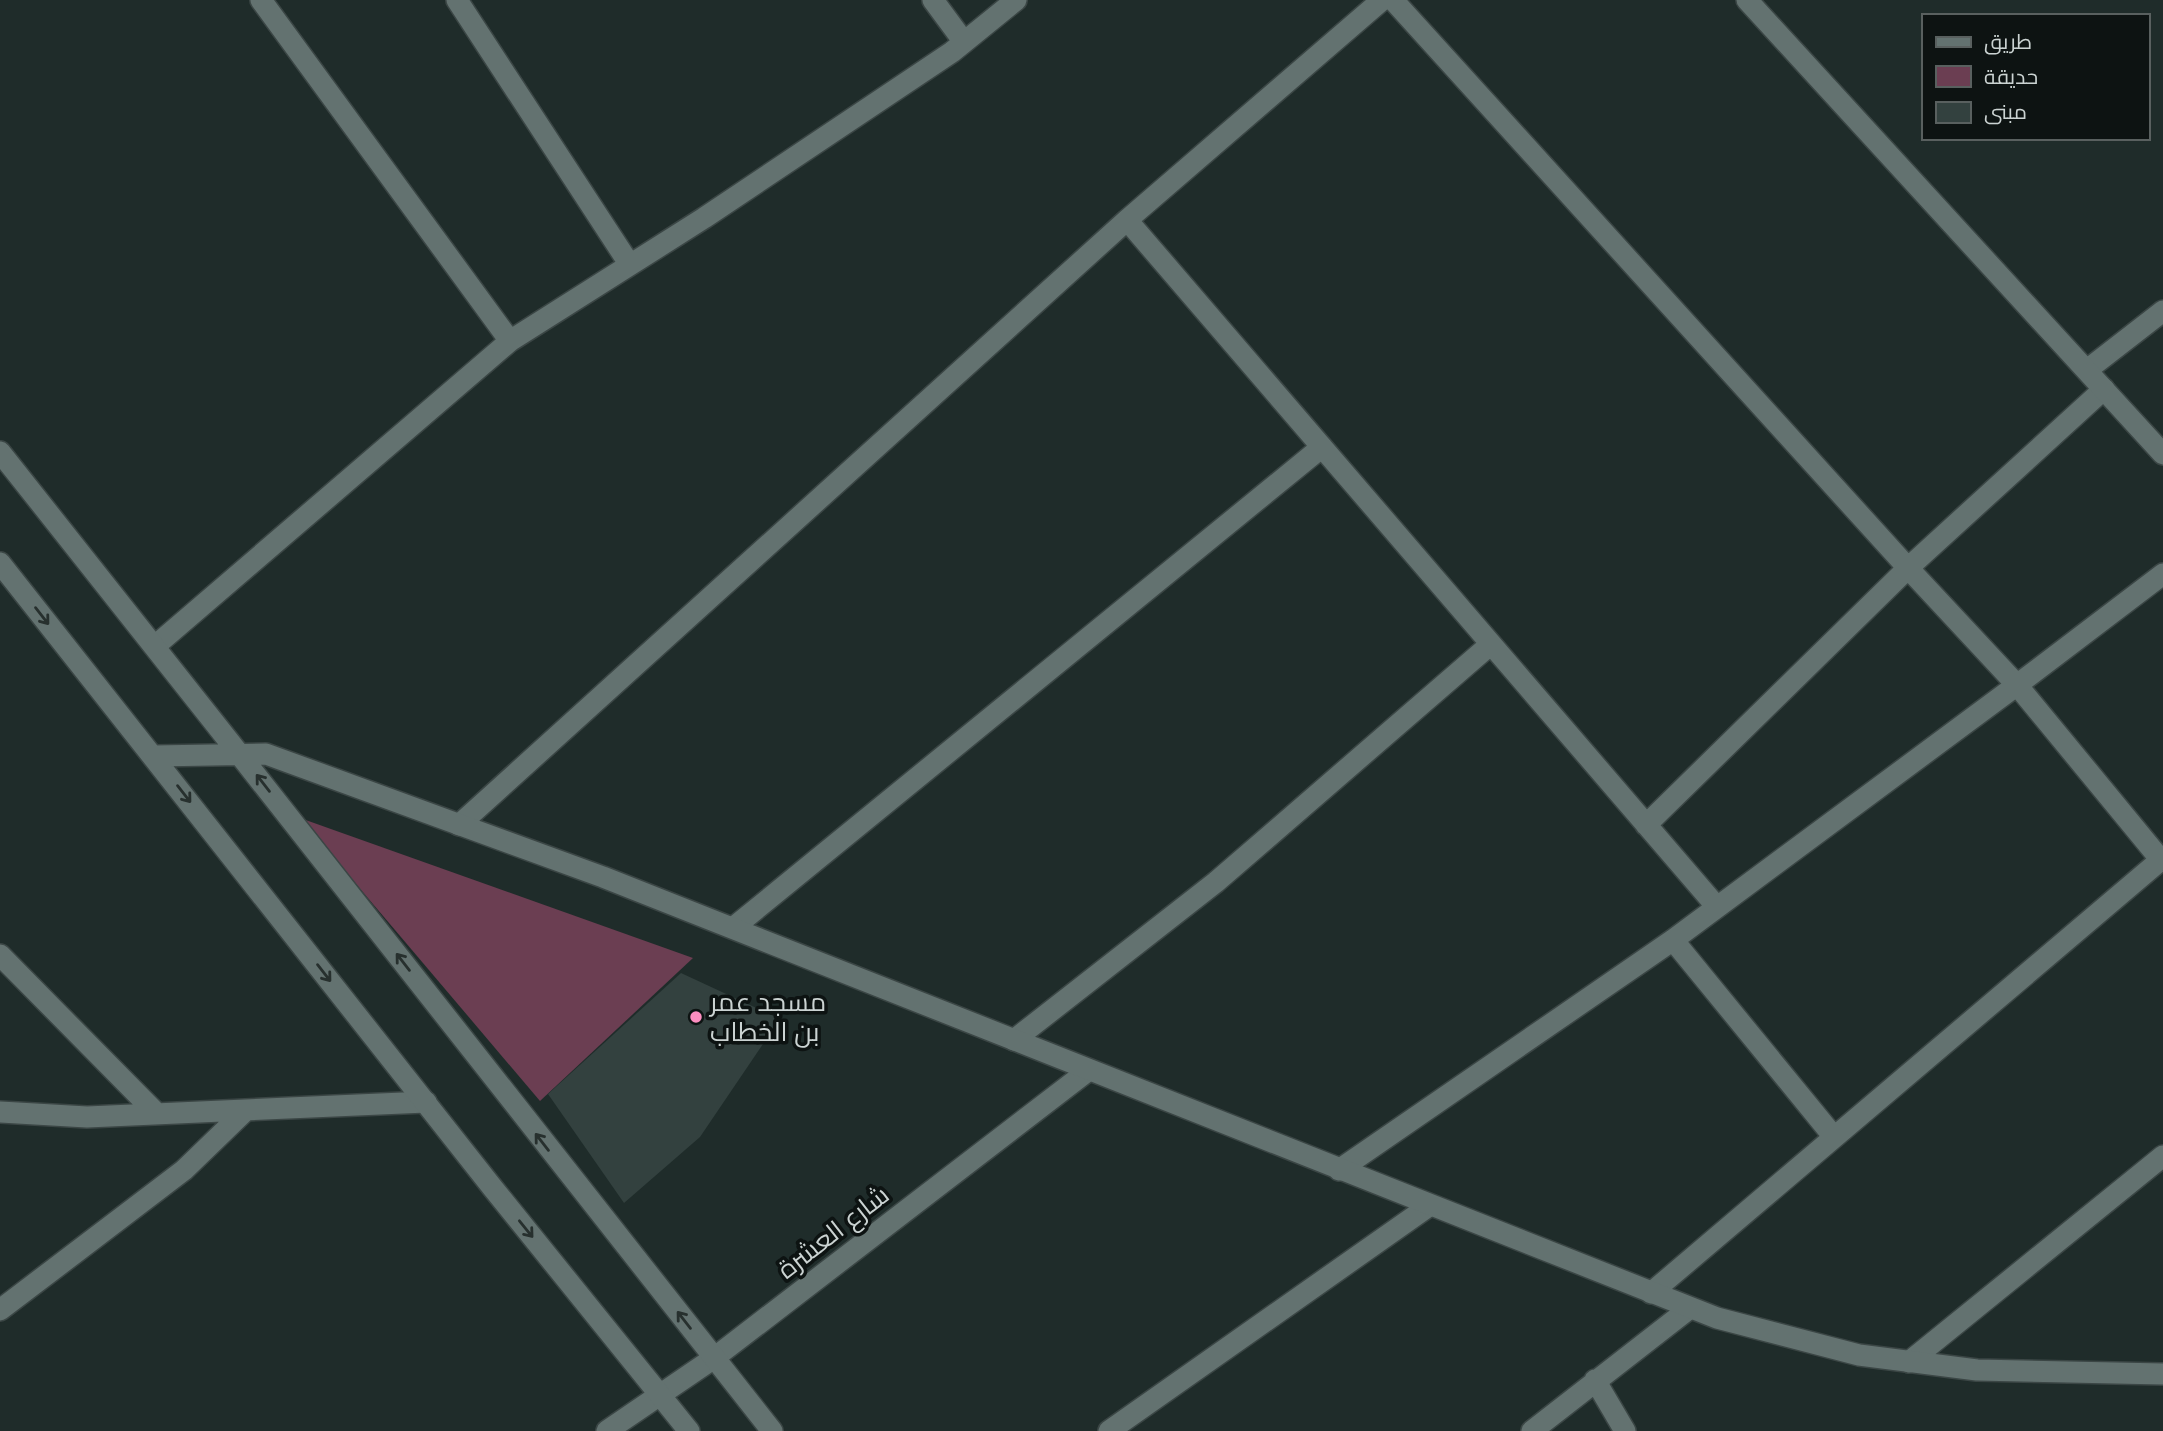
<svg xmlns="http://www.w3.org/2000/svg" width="2163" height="1431" font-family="Mulish,Cairo,sans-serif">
<rect width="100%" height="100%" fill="#1f2c2a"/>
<path fill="#6b3e52" d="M300,818L693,958L540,1101Z"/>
<path fill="#33413f" d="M681,973L780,1019L700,1137L624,1203L548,1094Z"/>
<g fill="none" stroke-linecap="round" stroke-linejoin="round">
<g stroke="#3b4645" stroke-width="24">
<path id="minor" d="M261,0L510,341
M457,0L630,265
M933,0L964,42
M1393,0L1908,568L2017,685L2161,860
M1127,220L1717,907
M2087,370L2163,311
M155,646L510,341L704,218L952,52L1016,0
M459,825L1127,220L1382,0
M1646,825L1908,568L2104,389
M733,928L1322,447
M1673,940L1834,1137
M0,955L157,1114
M1014,1040L1216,882L1491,644
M0,1112L87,1117L426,1102
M1339,1170L1673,940L2017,685L2163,574
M1651,1293L2163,858
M0,1310L184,1170L246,1110
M1909,1362L2163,1156
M1595,1380L1625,1431
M607,1431L714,1358L1089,1070
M1109,1431L1429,1206
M1532,1431L1690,1308"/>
</g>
<g stroke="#3b4645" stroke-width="24">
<path id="tertiary" d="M1747,0L2163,454"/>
</g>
<g stroke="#3b4645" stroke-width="24">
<path id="secondary" d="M0,452C259,777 514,1105 772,1431
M0,563L492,1187L689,1431
M154,756L266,754L603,877L1717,1318L1859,1355L1977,1370L2163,1374"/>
</g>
<use href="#minor" stroke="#637270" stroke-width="21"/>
<use href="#tertiary" stroke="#637270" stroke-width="21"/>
<use href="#secondary" stroke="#637270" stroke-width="21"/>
</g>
<defs><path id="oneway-shaft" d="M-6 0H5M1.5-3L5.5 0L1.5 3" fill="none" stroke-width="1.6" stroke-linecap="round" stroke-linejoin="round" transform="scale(1.75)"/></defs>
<g stroke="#27302e">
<use href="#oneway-shaft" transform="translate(42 616) rotate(52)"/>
<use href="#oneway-shaft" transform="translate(263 783) rotate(-128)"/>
<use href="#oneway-shaft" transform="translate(184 794) rotate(52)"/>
<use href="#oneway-shaft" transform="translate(403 962) rotate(-128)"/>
<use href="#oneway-shaft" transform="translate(324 973) rotate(52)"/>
<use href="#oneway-shaft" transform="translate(542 1142) rotate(-128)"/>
<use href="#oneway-shaft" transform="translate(526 1229) rotate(51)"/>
<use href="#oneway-shaft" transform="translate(684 1320) rotate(-128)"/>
</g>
<circle fill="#fd8ec0" stroke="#0d1312" stroke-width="2.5" cx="696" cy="1017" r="7"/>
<g text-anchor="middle" stroke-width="7" stroke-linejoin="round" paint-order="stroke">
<g font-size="26" fill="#cbd3d2" stroke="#0d1312" text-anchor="start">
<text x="710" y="1011">مسجد عمر<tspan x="710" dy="30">بن الخطاب</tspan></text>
</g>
<g font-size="26" fill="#cbd3d2" stroke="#0d1312">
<text transform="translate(833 1232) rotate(-38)" y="9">شارع العشرة</text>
</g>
</g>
<rect x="1922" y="14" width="228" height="126" fill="#0d1312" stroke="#59605f" stroke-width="2"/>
<rect x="1936" y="37" width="35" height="10" fill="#637270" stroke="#59605f" stroke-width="2"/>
<text x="1984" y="49" font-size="21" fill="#cbd3d2">طريق</text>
<rect x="1936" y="66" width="35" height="21" fill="#6b3e52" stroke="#59605f" stroke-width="2"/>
<text x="1984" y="84" font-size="21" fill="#cbd3d2">حديقة</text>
<rect x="1936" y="102" width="35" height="21" fill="#33413f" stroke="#59605f" stroke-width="2"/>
<text x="1984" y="119" font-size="21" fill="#cbd3d2">مبنى</text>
</svg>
